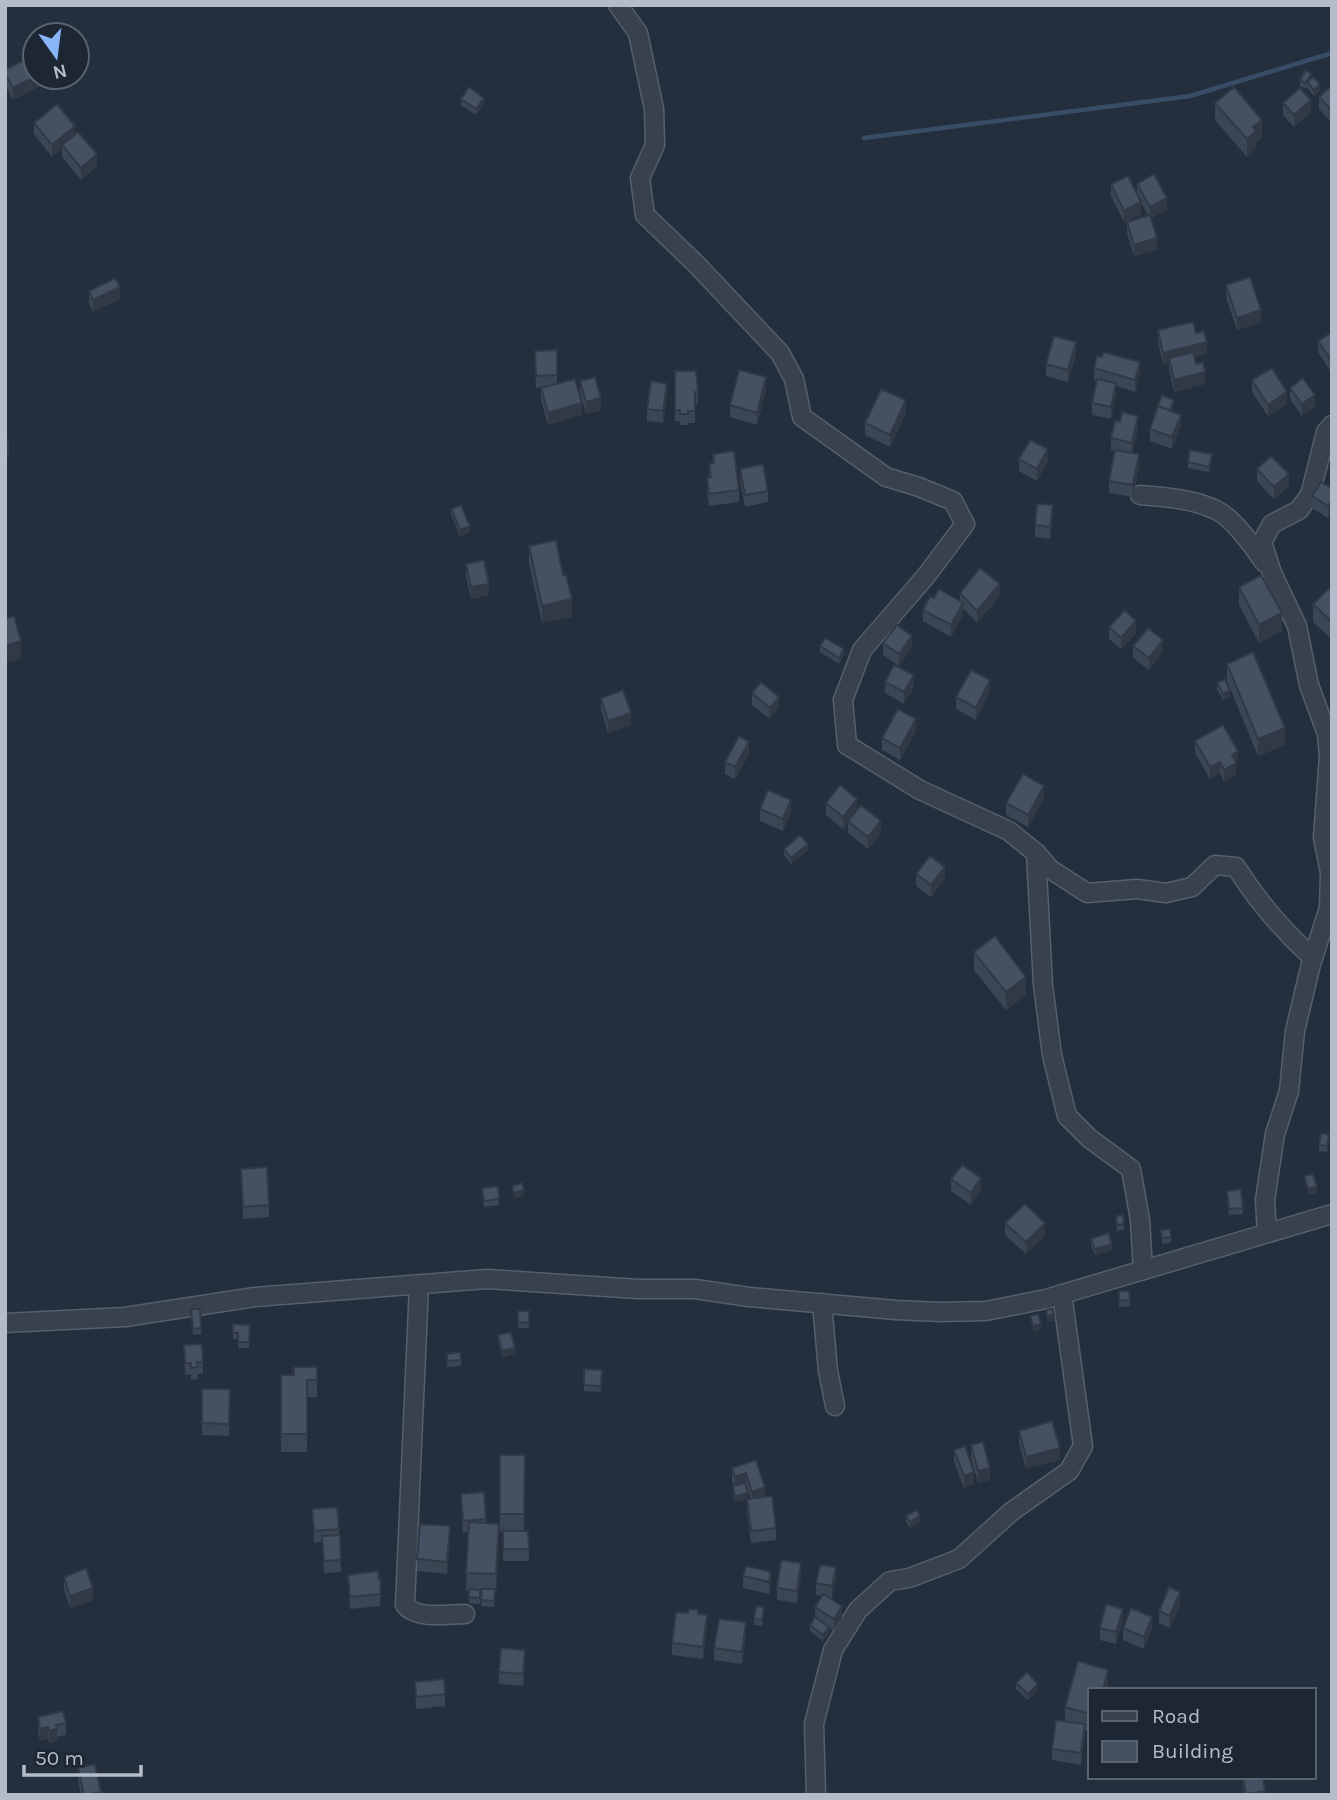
<svg xmlns="http://www.w3.org/2000/svg" width="1337" height="1800" viewBox="0 0 1337 1800" font-family="Karla,sans-serif">
  <style>
    .lines { fill: none; stroke-linecap: round; stroke-linejoin: round }
    .stream { stroke: #394c67; stroke-width: 4.5 }
    .minor-casing { stroke: #565f6c; stroke-width: 21 }
    .minor { stroke: #38414e; stroke-width: 18 }
    .wall { fill: #3b4654 }
    .shaded-wall { fill: #303945 }
    .building { fill: #455162; stroke: #303945; stroke-width: 2 }
  </style>
  <rect width="100%" height="100%" fill="#242f3e"/>
  <g class="lines">
    <polyline class="stream" points="864,138 1190,96 1332,53"/>
    <defs>
      <g id="minor">
        <polyline points="618,5 638,33 654,109 655,145 640,178 645,215 696,264 780,353 794,379 802,417 886,477 919,487 953,501 965,524 926,576 862,650 843,700 847,745 920,790 1009,831 1036,853 1043,985 1052,1055 1067,1116 1089,1138 1131,1169 1140,1220 1143,1270"/>
        <path d="M 1140,495 C 1165,497 1194,499 1216,510 C 1232,517 1254,547 1264,562"/>
        <path d="M 1036,853 L 1050,869 L 1087,893 L 1137,889 L 1166,893 L 1192,887 L 1215,865 L 1236,867 C 1258,902 1282,930 1313,958"/>
        <polyline points="1267,1233 1265,1200 1275,1134 1289,1091 1295,1031 1311,964 1329,908 1330,872 1323,838 1329,756 1327,734 1309,685 1297,626 1272,573 1262,542 1272,524 1299,510 1310,495 1326,432 1332,425"/>
        <path d="M 419,1285 L 405,1605 C 417,1620 447,1614 465,1614"/>
        <polyline points="822,1303 828,1371 835,1406"/>
        <polyline points="5,1323 125,1317 255,1297 487,1279 638,1289 695,1289 749,1297 896,1310 940,1312 986,1311 1046,1299 1332,1214"/>
        <polyline points="816,1795 814,1724 833,1650 858,1610 890,1581 909,1578 959,1559 1011,1512 1069,1471 1083,1446 1062,1294"/>
      </g>
    </defs>
    <use href="#minor" class="minor-casing"/>
    <use href="#minor" class="minor"/>
  </g>
  <g class="wall">
    <polygon points="5,70 42,77 42,85 13,100 5,85"/>
    <polygon points="1312,78 1320,90 1314,96 1307,88 1307,87 1305,89 1300,86 1300,80"/>
    <polygon points="1332,85 1332,123 1319,109 1319,97"/>
    <polygon points="461,99 484,104 476,115 461,105"/>
    <polygon points="1215,103 1262,137 1256,143 1256,149 1247,157 1215,120"/>
    <polygon points="1283,103 1311,112 1294,127 1283,115"/>
    <polygon points="34,123 75,134 97,166 81,180 62,157 62,148 52,157 34,134"/>
    <polygon points="1111,184 1137,193 1137,184 1167,210 1151,218 1157,250 1134,256 1127,233 1127,222 1148,215 1141,203 1141,214 1124,222 1111,196"/>
    <polygon points="1226,285 1261,322 1237,330 1226,297"/>
    <polygon points="89,291 120,299 93,312 89,303"/>
    <polygon points="1158,330 1196,333 1207,354 1194,357 1196,364 1205,384 1174,392 1169,370 1169,363 1163,364 1158,342"/>
    <polygon points="1332,332 1332,371 1331,372 1318,352 1318,341"/>
    <polygon points="535,351 557,375 557,384 582,415 548,425 541,400 541,388 544,387 536,388"/>
    <polygon points="1076,354 1068,382 1046,376 1046,364"/>
    <polygon points="1094,368 1140,374 1135,392 1116,386 1116,395 1111,419 1092,415 1092,403 1097,381 1094,380"/>
    <polygon points="675,371 698,392 698,404 695,404 695,423 688,423 688,425 680,425 680,421 675,421"/>
    <polygon points="1252,380 1287,404 1268,416 1252,392"/>
    <polygon points="580,381 601,410 586,414 580,393"/>
    <polygon points="1290,388 1315,407 1302,416 1290,399"/>
    <polygon points="766,389 757,425 730,417 730,405"/>
    <polygon points="667,396 663,423 647,421 647,409"/>
    <polygon points="1174,406 1172,412 1181,426 1172,449 1150,441 1150,429"/>
    <polygon points="906,412 890,447 865,435 865,423"/>
    <polygon points="1138,428 1132,453 1139,466 1133,497 1109,493 1109,481 1115,451 1111,450 1111,438"/>
    <polygon points="713,454 739,490 739,502 709,506 707,490 707,478 709,477 709,464 713,464"/>
    <polygon points="1019,459 1048,461 1037,481 1019,471"/>
    <polygon points="1212,460 1209,472 1188,468 1188,462"/>
    <polygon points="740,469 768,491 768,502 745,507 740,480"/>
    <polygon points="1257,469 1289,486 1274,499 1257,481"/>
    <polygon points="1332,488 1328,518 1312,508 1312,496"/>
    <polygon points="451,509 470,532 460,536 451,515"/>
    <polygon points="1053,517 1050,539 1035,537 1035,525"/>
    <polygon points="529,546 572,617 542,623 529,564"/>
    <polygon points="466,564 489,595 471,599 466,576"/>
    <polygon points="1239,587 1282,631 1259,643 1239,605"/>
    <polygon points="1332,591 1332,640 1313,622 1313,604"/>
    <polygon points="960,593 1000,596 977,623 963,608 963,615 951,637 923,621 923,610 960,601"/>
    <polygon points="1109,627 1136,633 1121,649 1109,639"/>
    <polygon points="883,643 912,647 899,666 883,655"/>
    <polygon points="820,646 844,655 839,664 820,652"/>
    <polygon points="1133,646 1163,652 1149,670 1133,658"/>
    <polygon points="1227,664 1285,745 1258,756 1227,681"/>
    <polygon points="885,682 914,687 904,704 885,693"/>
    <polygon points="1217,683 1230,697 1223,700 1217,689"/>
    <polygon points="990,692 976,720 956,709 956,697"/>
    <polygon points="752,693 779,708 770,719 752,705"/>
    <polygon points="601,698 631,725 608,733 601,710"/>
    <polygon points="916,731 900,760 882,750 882,738"/>
    <polygon points="1195,741 1238,763 1236,764 1236,775 1224,782 1220,773 1210,779 1195,753"/>
    <polygon points="749,754 735,779 725,774 725,762"/>
    <polygon points="1044,798 1028,827 1006,815 1006,803"/>
    <polygon points="826,803 857,809 881,833 868,849 848,833 848,823 843,829 826,815"/>
    <polygon points="760,809 791,812 783,831 760,821"/>
    <polygon points="784,849 808,850 791,864 784,855"/>
    <polygon points="916,874 945,878 931,897 916,886"/>
    <polygon points="974,952 1026,995 1006,1010 974,970"/>
    <polygon points="1329,1140 1327,1152 1319,1151 1319,1145"/>
    <polygon points="241,1169 269,1205 269,1217 243,1219"/>
    <polygon points="951,1179 981,1190 971,1205 951,1191"/>
    <polygon points="482,1188 499,1199 499,1205 484,1207"/>
    <polygon points="1227,1197 1243,1208 1243,1214 1229,1215"/>
    <polygon points="1116,1216 1124,1224 1124,1230 1117,1231"/>
    <polygon points="1005,1223 1045,1235 1026,1254 1005,1235"/>
    <polygon points="1161,1230 1171,1237 1171,1243 1162,1244"/>
    <polygon points="1091,1239 1112,1250 1095,1255 1091,1245"/>
    <polygon points="1119,1291 1129,1291 1130,1306 1119,1307"/>
    <rect x="518" y="1311" width="11" height="17"/>
    <polygon points="191,1315 201,1328 201,1334 193,1335"/>
    <polygon points="233,1324 250,1325 249,1348 238,1348 238,1339 233,1339"/>
    <polygon points="498,1335 515,1354 502,1357 498,1341"/>
    <polygon points="184,1345 203,1362 203,1374 198,1374 198,1379 191,1380 191,1374 185,1375"/>
    <polygon points="447,1354 461,1360 461,1366 447,1367"/>
    <polygon points="317,1367 317,1397 307,1397 307,1452 281,1452 281,1375 294,1375"/>
    <polygon points="584,1369 602,1370 601,1392 584,1391"/>
    <polygon points="202,1389 230,1389 229,1436 202,1435"/>
    <polygon points="1019,1431 1060,1460 1026,1469 1019,1443"/>
    <polygon points="971,1445 990,1480 978,1483 971,1457"/>
    <polygon points="954,1450 974,1484 964,1488 954,1462"/>
    <polygon points="500,1455 525,1455 524,1531 529,1549 529,1561 503,1561 503,1532 500,1532"/>
    <polygon points="756,1460 765,1497 776,1528 776,1540 751,1543 747,1511 747,1499 751,1499 746,1485 735,1502 733,1492 733,1486 734,1486 732,1480 732,1468"/>
    <polygon points="484,1492 486,1523 499,1542 496,1592 495,1592 494,1607 481,1606 482,1591 480,1591 480,1604 469,1603 469,1591 466,1590 468,1532 463,1533 461,1494"/>
    <polygon points="312,1509 339,1529 341,1572 324,1573 322,1542 314,1543"/>
    <polygon points="906,1516 920,1522 910,1528 906,1522"/>
    <polygon points="450,1538 447,1574 417,1571 417,1559"/>
    <polygon points="746,1566 771,1584 769,1594 743,1588 743,1576"/>
    <polygon points="348,1575 381,1579 380,1606 350,1609"/>
    <polygon points="801,1575 797,1603 777,1600 777,1588"/>
    <polygon points="64,1577 93,1600 70,1608 64,1589"/>
    <polygon points="836,1579 832,1598 828,1597 842,1618 834,1630 829,1628 829,1633 823,1641 810,1631 810,1625 815,1618 815,1607 822,1596 816,1595 816,1583"/>
    <polygon points="1180,1604 1170,1628 1159,1623 1159,1611"/>
    <polygon points="764,1613 762,1626 754,1625 754,1619"/>
    <polygon points="698,1614 707,1627 703,1659 672,1655 672,1643"/>
    <polygon points="1123,1621 1116,1644 1100,1640 1100,1628"/>
    <polygon points="1123,1628 1152,1629 1144,1649 1123,1640"/>
    <polygon points="746,1634 742,1664 714,1660 714,1648"/>
    <polygon points="1078,1661 1108,1670 1108,1690 1090,1690 1090,1731 1085,1730 1081,1765 1052,1760 1052,1749 1056,1720 1065,1722 1065,1707"/>
    <polygon points="525,1662 523,1686 499,1684 499,1672"/>
    <polygon points="415,1682 445,1694 445,1706 416,1709"/>
    <polygon points="1016,1683 1038,1690 1028,1700 1016,1689"/>
    <polygon points="38,1717 66,1723 66,1735 57,1737 57,1741 49,1743 48,1739 40,1741 38,1729"/>
    <polygon points="78,1768 101,1795 81,1795 78,1780"/>
    <polygon points="1242,1777 1265,1791 1265,1795 1244,1795"/>
  </g>
  <g class="shaded-wall">
    <polygon points="35,77 42,77 42,85 13,100 13,88"/>
    <polygon points="1320,84 1320,90 1314,96 1314,90"/>
    <polygon points="484,98 484,104 476,115 476,109"/>
    <polygon points="1311,100 1311,112 1294,127 1294,115"/>
    <polygon points="1262,120 1262,137 1256,143 1256,149 1247,157 1247,139 1253,127"/>
    <polygon points="75,126 75,138 62,145 62,148 52,157 52,145"/>
    <polygon points="97,154 97,166 81,180 81,168"/>
    <polygon points="1167,198 1167,210 1150,219 1150,207"/>
    <polygon points="1141,202 1141,214 1124,222 1124,211"/>
    <polygon points="1157,238 1157,250 1134,256 1134,245"/>
    <polygon points="120,287 120,299 93,312 93,300"/>
    <polygon points="1261,310 1261,322 1237,330 1237,318"/>
    <polygon points="1076,342 1076,354 1068,382 1068,370"/>
    <polygon points="1207,342 1207,354 1170,363 1169,358 1169,363 1163,364 1163,353"/>
    <polygon points="1140,362 1140,374 1135,392 1135,380"/>
    <polygon points="1205,372 1205,384 1174,392 1174,380"/>
    <polygon points="766,377 766,389 757,425 757,413"/>
    <polygon points="1116,383 1116,395 1111,419 1111,407"/>
    <polygon points="667,384 667,396 663,423 663,411"/>
    <polygon points="1287,392 1287,404 1268,416 1268,405"/>
    <polygon points="1315,395 1315,407 1302,416 1302,404"/>
    <polygon points="601,398 601,410 586,414 586,402"/>
    <polygon points="906,400 906,412 890,447 890,435"/>
    <polygon points="582,403 582,415 548,425 548,413"/>
    <polygon points="1181,415 1181,426 1172,449 1172,437"/>
    <polygon points="1138,416 1138,428 1132,455 1132,443"/>
    <polygon points="9,446 9,458 5,459 5,447"/>
    <polygon points="1048,449 1048,461 1037,481 1037,469"/>
    <polygon points="1139,454 1139,466 1133,497 1133,485"/>
    <polygon points="1289,474 1289,486 1274,499 1274,487"/>
    <polygon points="1332,500 1332,511 1328,518 1328,506"/>
    <polygon points="1053,505 1053,517 1050,539 1050,527"/>
    <polygon points="470,526 470,532 460,536 460,530"/>
    <polygon points="489,584 489,595 471,599 471,587"/>
    <polygon points="1000,584 1000,596 977,623 977,611"/>
    <polygon points="572,599 572,617 542,623 542,606"/>
    <polygon points="963,603 963,615 951,637 951,625"/>
    <polygon points="1282,613 1282,631 1259,643 1259,625"/>
    <polygon points="1136,621 1136,633 1121,649 1121,638"/>
    <polygon points="912,636 912,647 899,666 899,654"/>
    <polygon points="1163,640 1163,652 1149,670 1149,658"/>
    <polygon points="21,641 21,659 5,663 5,646"/>
    <polygon points="844,649 844,655 839,664 839,658"/>
    <polygon points="914,675 914,687 904,704 904,692"/>
    <polygon points="990,680 990,692 976,720 976,708"/>
    <polygon points="1230,691 1230,697 1223,700 1223,694"/>
    <polygon points="779,697 779,708 770,719 770,708"/>
    <polygon points="631,713 631,725 608,733 608,721"/>
    <polygon points="916,719 916,731 900,760 900,748"/>
    <polygon points="1285,728 1285,745 1258,756 1258,739"/>
    <polygon points="749,742 749,754 735,779 735,767"/>
    <polygon points="1238,751 1236,775 1224,782 1224,770 1232,755"/>
    <polygon points="1220,762 1220,773 1210,779 1210,767"/>
    <polygon points="1044,786 1044,798 1028,827 1028,815"/>
    <polygon points="857,799 857,811 843,829 843,817"/>
    <polygon points="791,800 791,812 783,831 783,819"/>
    <polygon points="881,821 881,833 868,849 868,837"/>
    <polygon points="808,844 808,850 791,864 791,858"/>
    <polygon points="945,867 945,878 931,897 931,885"/>
    <polygon points="1026,977 1026,995 1006,1010 1006,992"/>
    <polygon points="981,1178 981,1190 971,1205 971,1193"/>
    <polygon points="1317,1187 1317,1193 1308,1195 1308,1189"/>
    <polygon points="524,1190 524,1196 514,1199 514,1193"/>
    <polygon points="1045,1223 1045,1235 1026,1254 1026,1242"/>
    <polygon points="1112,1244 1112,1250 1095,1255 1095,1249"/>
    <polygon points="1054,1315 1054,1321 1047,1322 1047,1316"/>
    <polygon points="1041,1324 1041,1330 1033,1332 1033,1326"/>
    <polygon points="515,1348 515,1354 502,1357 502,1351"/>
    <polygon points="1060,1448 1060,1460 1026,1469 1026,1457"/>
    <polygon points="990,1468 990,1480 978,1483 978,1471"/>
    <polygon points="974,1472 974,1484 964,1488 964,1476"/>
    <polygon points="746,1473 746,1485 735,1489 735,1477"/>
    <polygon points="765,1487 765,1499 752,1504 752,1492"/>
    <polygon points="748,1493 748,1499 735,1502 735,1496"/>
    <polygon points="920,1516 920,1522 910,1528 910,1522"/>
    <polygon points="499,1524 499,1542 496,1592 496,1574"/>
    <polygon points="450,1526 450,1538 447,1574 447,1562"/>
    <polygon points="801,1563 801,1575 797,1603 797,1591"/>
    <polygon points="836,1567 836,1579 832,1598 832,1586"/>
    <polygon points="771,1572 771,1584 769,1594 769,1582"/>
    <polygon points="93,1588 93,1600 70,1608 70,1596"/>
    <polygon points="1180,1592 1180,1604 1170,1628 1170,1616"/>
    <polygon points="842,1606 842,1618 834,1630 834,1619"/>
    <polygon points="1123,1609 1123,1621 1116,1644 1116,1632"/>
    <polygon points="707,1615 707,1627 703,1659 703,1647"/>
    <polygon points="1152,1617 1152,1629 1144,1649 1144,1637"/>
    <polygon points="746,1622 746,1634 742,1664 742,1652"/>
    <polygon points="829,1627 829,1633 823,1641 823,1635"/>
    <polygon points="525,1650 525,1662 523,1686 523,1674"/>
    <polygon points="1108,1670 1108,1690 1103,1690"/>
    <polygon points="1038,1684 1038,1690 1028,1700 1028,1694"/>
    <polygon points="1085,1724 1085,1736 1081,1765 1081,1753"/>
    <polygon points="48,1727 48,1739 40,1741 40,1729"/>
    <polygon points="57,1729 57,1741 49,1743 49,1731"/>
  </g>
  <g class="building">
    <polygon points="33,55 35,59 35,77 13,88 5,73 5,70"/>
    <polygon points="1306,70 1312,74 1305,83 1300,80"/>
    <polygon points="1313,77 1320,84 1314,90 1307,82"/>
    <polygon points="1332,85 1332,111 1319,97"/>
    <polygon points="469,87 484,98 476,109 461,99"/>
    <polygon points="1234,87 1262,120 1253,127 1256,131 1247,139 1215,103"/>
    <polygon points="1300,88 1311,100 1294,115 1283,103"/>
    <polygon points="57,104 75,126 52,145 34,123"/>
    <polygon points="78,132 97,154 81,168 62,145"/>
    <polygon points="1154,174 1167,198 1150,207 1137,184"/>
    <polygon points="1128,176 1141,202 1124,211 1111,184"/>
    <polygon points="1150,215 1157,238 1134,245 1127,222"/>
    <polygon points="1250,277 1261,310 1237,318 1226,285"/>
    <polygon points="115,278 120,287 93,300 89,291"/>
    <polygon points="1193,322 1196,333 1204,331 1207,342 1163,353 1158,330"/>
    <polygon points="1332,332 1332,359 1331,360 1318,341"/>
    <polygon points="1054,336 1076,342 1068,370 1046,364"/>
    <polygon points="557,350 557,375 536,376 535,351"/>
    <polygon points="1103,352 1140,362 1135,380 1094,368 1097,356 1102,357"/>
    <polygon points="1193,352 1196,364 1203,362 1205,372 1174,380 1169,358"/>
    <polygon points="1272,368 1287,392 1268,405 1252,380"/>
    <polygon points="739,370 766,377 757,413 730,405"/>
    <polygon points="675,371 696,371 698,392 695,392 695,411 688,411 688,414 680,414 680,410 675,410"/>
    <polygon points="595,377 601,398 586,402 580,381"/>
    <polygon points="1303,378 1315,395 1302,404 1290,388"/>
    <polygon points="575,379 582,403 548,413 541,388"/>
    <polygon points="1097,379 1116,383 1111,407 1092,403"/>
    <polygon points="651,381 667,384 663,411 647,409"/>
    <polygon points="881,389 906,400 890,435 865,423"/>
    <polygon points="1162,395 1174,400 1170,411 1158,406 1156,409"/>
    <polygon points="1158,406 1181,415 1172,437 1150,429"/>
    <polygon points="1122,412 1138,416 1132,443 1111,438 1115,421 1120,422"/>
    <polygon points="5,433 9,446 5,447"/>
    <polygon points="1030,440 1048,449 1037,469 1019,459"/>
    <polygon points="1115,450 1139,454 1133,485 1109,481"/>
    <polygon points="1190,450 1212,454 1209,467 1188,462"/>
    <polygon points="734,451 739,490 709,494 707,478 711,477 709,464 714,463 713,454"/>
    <polygon points="1271,456 1289,474 1274,487 1257,469"/>
    <polygon points="763,464 768,491 745,495 740,469"/>
    <polygon points="1321,482 1332,488 1332,500 1328,506 1312,496"/>
    <polygon points="1037,504 1053,505 1050,527 1035,525"/>
    <polygon points="461,505 470,526 460,530 451,509"/>
    <polygon points="556,540 563,575 566,575 572,599 542,606 529,546"/>
    <polygon points="484,560 489,584 471,587 466,564"/>
    <polygon points="980,568 1000,584 977,611 960,593"/>
    <polygon points="1261,575 1282,613 1259,625 1239,587"/>
    <polygon points="1329,588 1332,591 1332,622 1313,604"/>
    <polygon points="939,589 963,603 951,625 923,610 930,596 934,598"/>
    <polygon points="1125,610 1136,621 1121,638 1109,627"/>
    <polygon points="14,616 21,641 5,646 5,619"/>
    <polygon points="897,625 912,636 899,654 883,643"/>
    <polygon points="1148,628 1163,640 1149,658 1133,646"/>
    <polygon points="825,638 844,649 839,658 820,646"/>
    <polygon points="1253,652 1285,728 1258,739 1227,664"/>
    <polygon points="894,665 914,675 904,692 885,682"/>
    <polygon points="971,670 990,680 976,708 956,697"/>
    <polygon points="1225,679 1230,691 1223,694 1217,683"/>
    <polygon points="761,682 779,697 770,708 752,693"/>
    <polygon points="623,690 631,713 608,721 601,698"/>
    <polygon points="898,709 916,719 900,748 882,738"/>
    <polygon points="1223,725 1238,751 1232,755 1236,763 1224,770 1220,762 1210,767 1195,741"/>
    <polygon points="739,736 749,742 735,767 725,762"/>
    <polygon points="1023,774 1044,786 1028,815 1006,803"/>
    <polygon points="840,785 857,799 843,817 826,803"/>
    <polygon points="768,790 791,800 783,819 760,809"/>
    <polygon points="861,805 881,821 868,837 848,821"/>
    <polygon points="800,835 808,844 791,858 784,849"/>
    <polygon points="930,856 945,867 931,885 916,874"/>
    <polygon points="995,936 1026,977 1006,992 974,952"/>
    <polygon points="1321,1133 1329,1135 1327,1146 1319,1145"/>
    <polygon points="962,1165 981,1178 971,1193 951,1179"/>
    <polygon points="267,1167 269,1205 243,1207 241,1169"/>
    <polygon points="1313,1174 1317,1187 1308,1189 1304,1176"/>
    <polygon points="522,1183 524,1190 514,1193 512,1186"/>
    <polygon points="498,1186 499,1199 484,1201 482,1188"/>
    <polygon points="1241,1189 1243,1208 1229,1209 1227,1191"/>
    <polygon points="1025,1204 1045,1223 1026,1242 1005,1223"/>
    <polygon points="1123,1215 1124,1224 1117,1225 1116,1216"/>
    <polygon points="1170,1229 1171,1237 1162,1238 1161,1230"/>
    <polygon points="1108,1233 1112,1244 1095,1249 1091,1239"/>
    <polygon points="1119,1291 1129,1291 1130,1300 1119,1301"/>
    <polygon points="191,1309 200,1309 201,1328 193,1329"/>
    <polygon points="1052,1309 1054,1315 1047,1316 1046,1310"/>
    <polygon points="518,1311 529,1311 529,1323 518,1322"/>
    <polygon points="1038,1314 1041,1324 1033,1326 1030,1316"/>
    <polygon points="233,1324 250,1325 249,1342 238,1342 238,1333 233,1333"/>
    <polygon points="511,1332 515,1348 502,1351 498,1335"/>
    <polygon points="202,1344 203,1362 197,1362 198,1367 191,1368 191,1363 185,1363 184,1345"/>
    <polygon points="460,1352 461,1360 447,1361 447,1354"/>
    <polygon points="294,1367 317,1367 317,1380 307,1380 307,1434 281,1434 281,1375 294,1375"/>
    <polygon points="584,1369 602,1370 601,1386 584,1385"/>
    <polygon points="202,1389 230,1389 229,1424 202,1423"/>
    <polygon points="1052,1421 1060,1448 1026,1457 1019,1431"/>
    <polygon points="983,1442 990,1468 978,1471 971,1445"/>
    <polygon points="965,1446 974,1472 964,1476 954,1450"/>
    <polygon points="500,1455 525,1455 524,1514 500,1514"/>
    <polygon points="756,1460 765,1487 752,1492 746,1473 735,1477 732,1468"/>
    <polygon points="745,1483 748,1493 735,1496 733,1486"/>
    <polygon points="484,1492 486,1519 463,1521 461,1494"/>
    <polygon points="772,1496 776,1528 751,1531 747,1499"/>
    <polygon points="337,1507 339,1529 314,1531 312,1509"/>
    <polygon points="916,1510 920,1516 910,1522 906,1516"/>
    <polygon points="469,1522 499,1524 496,1574 466,1573"/>
    <polygon points="420,1524 450,1526 447,1562 417,1559"/>
    <polygon points="503,1531 528,1531 529,1549 503,1549"/>
    <polygon points="340,1535 341,1560 324,1561 322,1536"/>
    <polygon points="781,1560 801,1563 797,1591 777,1588"/>
    <polygon points="820,1565 836,1567 832,1586 816,1583"/>
    <polygon points="746,1566 771,1572 769,1582 743,1576"/>
    <polygon points="86,1568 93,1588 70,1596 64,1577"/>
    <polygon points="378,1571 379,1580 381,1579 380,1594 350,1597 348,1575"/>
    <polygon points="1169,1587 1180,1592 1170,1616 1159,1611"/>
    <polygon points="469,1589 480,1590 480,1598 469,1597"/>
    <polygon points="482,1589 495,1589 494,1601 481,1600"/>
    <polygon points="823,1594 842,1606 834,1619 815,1607"/>
    <polygon points="1106,1604 1123,1609 1116,1632 1100,1628"/>
    <polygon points="756,1606 764,1607 762,1620 754,1619"/>
    <polygon points="1131,1608 1152,1617 1144,1637 1123,1628"/>
    <polygon points="689,1609 698,1610 698,1614 707,1615 703,1647 672,1643 676,1612 688,1613"/>
    <polygon points="815,1617 829,1627 823,1635 810,1625"/>
    <polygon points="719,1619 746,1622 742,1652 714,1648"/>
    <polygon points="501,1648 525,1650 523,1674 499,1672"/>
    <polygon points="1078,1661 1108,1670 1103,1690 1090,1690 1090,1714 1065,1707"/>
    <polygon points="1027,1672 1038,1684 1028,1694 1016,1683"/>
    <polygon points="444,1679 445,1694 416,1697 415,1682"/>
    <polygon points="63,1711 66,1723 56,1725 57,1729 49,1731 48,1727 40,1729 38,1717"/>
    <polygon points="1056,1720 1085,1724 1081,1753 1052,1749"/>
    <polygon points="95,1764 101,1792 84,1795 78,1768"/>
    <polygon points="1243,1777 1263,1777 1265,1791 1246,1794"/>
  </g>
  <rect width="1337" height="1800" fill="none" stroke="#b4bcc9" stroke-width="14"/>
  <rect x="1088" y="1688" width="228" height="91" fill="#1d2633" stroke="#59626f" stroke-width="2"/>
  <rect x="1102" y="1711" width="35" height="10" fill="#38414e" stroke="#59626f" stroke-width="2"/>
  <text x="1152" y="1723" font-size="21" fill="#b4bcc9">Road</text>
  <rect x="1102" y="1741" width="35" height="21" fill="#455162" stroke="#59626f" stroke-width="2"/>
  <text x="1152" y="1758" font-size="21" fill="#b4bcc9">Building</text>
  <g transform="translate(56 56) rotate(166)"><circle r="33" fill="#1d2633" stroke="#59626f" stroke-width="2"/>
  <path d="M0-5L12 26L0 18L-12 26Z" fill="#8ab4f8"/>
  <text y="-10" font-size="19" font-weight="bold" text-anchor="middle" fill="#b4bcc9">N</text>
  </g>
  <path d="M24 1765v10h117v-10" fill="none" stroke="#b4bcc9" stroke-width="3.5"/>
  <text x="35" y="1765" font-size="21" fill="#b4bcc9" stroke="#1d2633" stroke-width="5" paint-order="stroke">50 m</text>
</svg>
